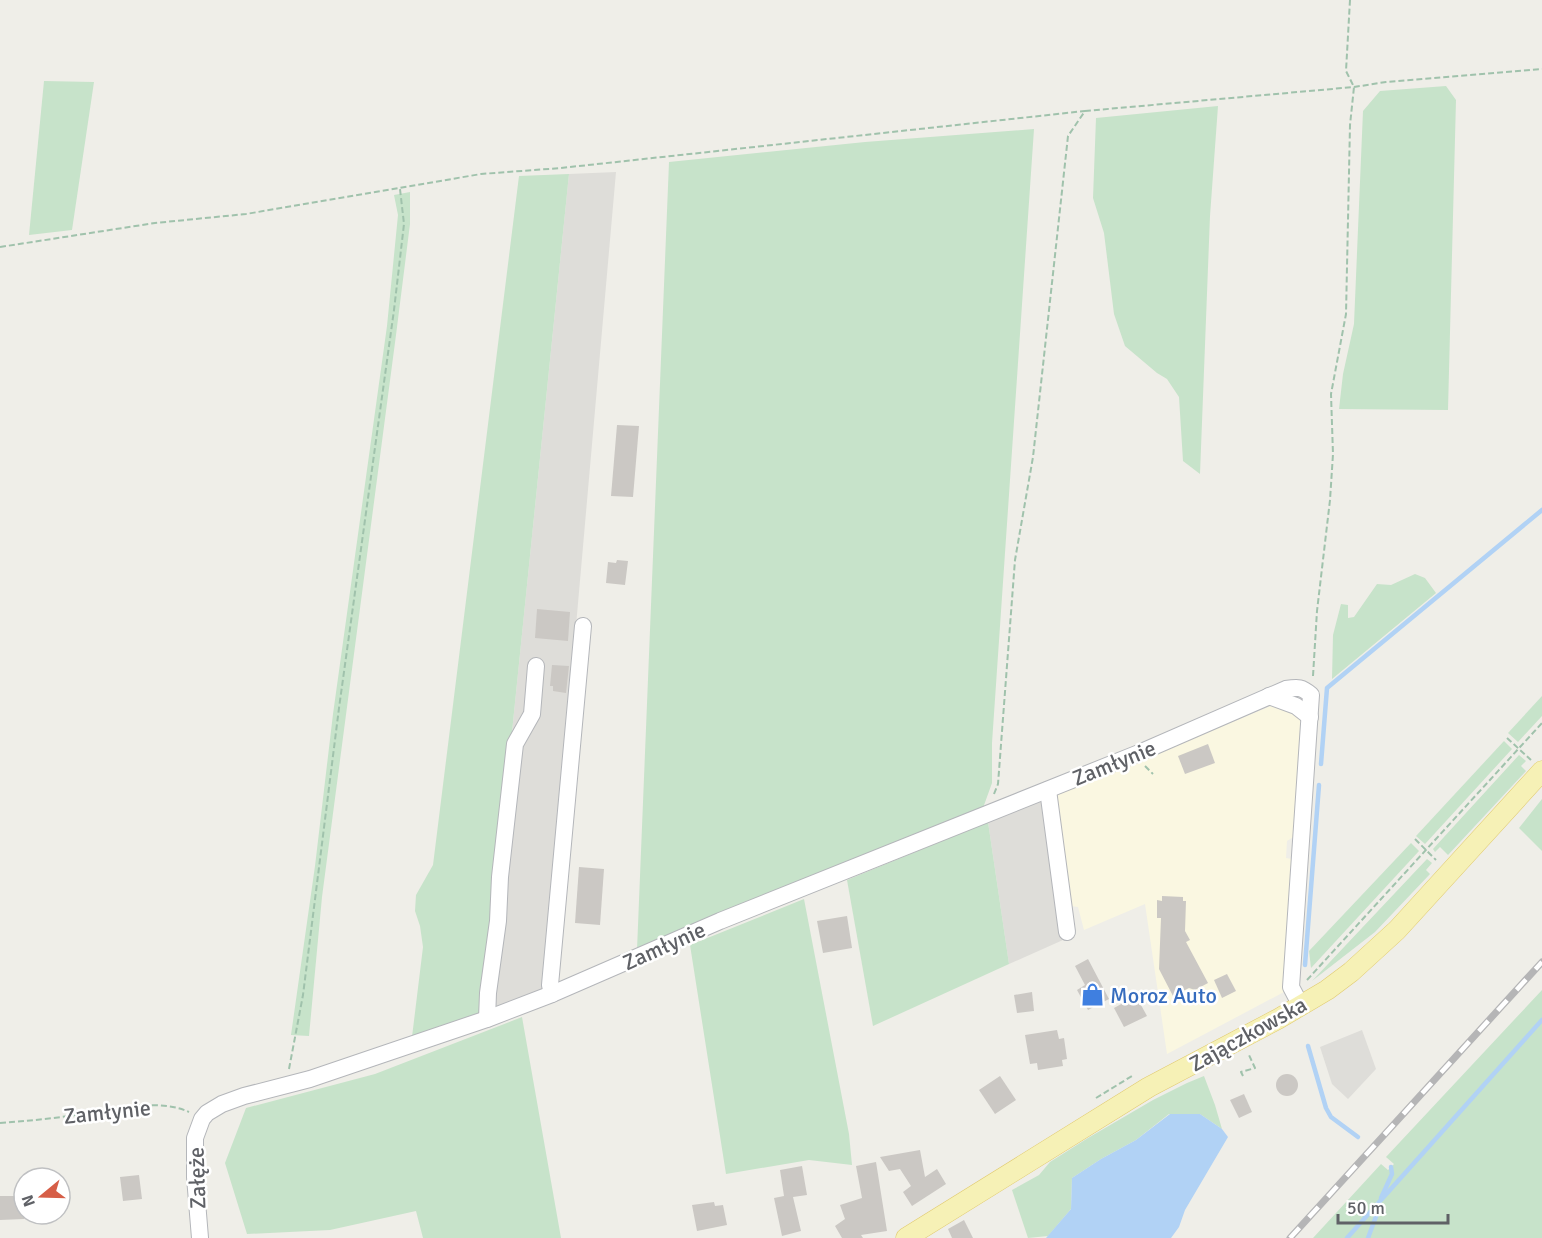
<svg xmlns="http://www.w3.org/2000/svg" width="1542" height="1238" viewBox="0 0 1542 1238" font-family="Signika,sans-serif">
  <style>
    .commercial { fill: #faf7e1 }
    .industrial { fill: #deddd9 }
    .green { fill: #c7e3ca }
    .water { fill: #b1d2f5 }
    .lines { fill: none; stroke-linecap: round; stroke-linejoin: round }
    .stream { stroke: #b1d2f5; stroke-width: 4.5 }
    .building { fill: #cbc8c4 }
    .minor-casing { stroke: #b4b6ba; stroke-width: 18 }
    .major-casing { stroke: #e1ca6e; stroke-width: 21 }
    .path { stroke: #a0c2ac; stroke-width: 2; stroke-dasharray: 6 3; stroke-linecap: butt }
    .minor { stroke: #fff; stroke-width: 16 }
    .major { stroke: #f6f1b6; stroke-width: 20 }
    .rail-casing { stroke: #b5b5b6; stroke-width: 7 }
    .rail { stroke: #fff; stroke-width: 4.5; stroke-dasharray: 14; stroke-linecap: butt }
    .labels { text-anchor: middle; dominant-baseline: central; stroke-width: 5; stroke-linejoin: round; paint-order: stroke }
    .street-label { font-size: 22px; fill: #5f6166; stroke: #fff }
    .shop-label { font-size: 22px; fill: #366cbe; stroke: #fff; text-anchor: start }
  </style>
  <rect width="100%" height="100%" fill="#efeee8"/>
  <polygon class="commercial" points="1278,703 1303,717 1295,836 1287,841 1286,858 1292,859 1284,992 1167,1054 1145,904 1084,930 1078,907 1070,906 1057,795"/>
  <g class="industrial">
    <polygon points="616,172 544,989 483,1016 569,174"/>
    <polygon points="1043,800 1063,940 1009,964 988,822"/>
    <polygon points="1362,1030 1376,1069 1348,1099 1332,1084 1320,1047"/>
  </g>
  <g class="green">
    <polygon points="44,81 94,82 72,230 29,235"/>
    <polygon points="1446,86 1456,100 1448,410 1339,409 1343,374 1354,324 1363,111 1380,91"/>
    <polygon points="1218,106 1210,216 1200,474 1183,461 1179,397 1167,379 1157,373 1125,346 1114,314 1104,233 1093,198 1096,118"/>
    <polygon points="1034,129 992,743 992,783 983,808 637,950 669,162 865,142"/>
    <polygon points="569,174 483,1016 412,1037 423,947 420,926 415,911 416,895 433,865 519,176"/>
    <polygon points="410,192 410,224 396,335 322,897 309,1036 291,1035 315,866 333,714 387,326 398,215 394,195"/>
    <polygon points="1415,574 1425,578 1436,593 1332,679 1333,635 1341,604 1348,605 1348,618 1354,617 1377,584 1391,585"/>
    <polygon points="1542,696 1542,716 1518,742 1508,733"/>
    <polygon points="1504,741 1512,749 1425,844 1416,836"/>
    <polygon points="1519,755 1526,761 1521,766 1526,771 1448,855 1440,847 1435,852 1433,849"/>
    <polygon points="1542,799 1542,851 1519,828"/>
    <polygon points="988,822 1009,964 873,1026 847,880"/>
    <polygon points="1411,843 1419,851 1311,968 1309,951"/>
    <polygon points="1427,859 1432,863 1426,870 1430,874 1375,932 1312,981"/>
    <polygon points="804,899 849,1134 852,1165 809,1160 726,1174 690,945"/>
    <polygon points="1542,990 1542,1238 1313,1238 1381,1164 1388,1170 1394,1164 1386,1157"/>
    <polygon points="522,1017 561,1238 423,1238 416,1211 330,1230 247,1234 225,1163 246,1108 375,1074"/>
    <polygon points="1204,1076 1215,1105 1222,1129 1200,1114 1169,1114 1136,1140 1101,1159 1072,1178 1071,1209 1048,1236 1028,1238 1012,1190 1039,1175 1050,1162 1088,1138 1153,1100 1187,1083"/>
  </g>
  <polygon class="water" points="1170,1114 1200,1114 1222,1129 1228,1137 1185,1210 1179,1227 1171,1238 1046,1238 1071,1209 1072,1178 1101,1159 1136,1140"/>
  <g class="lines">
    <g class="stream">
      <polyline points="1321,764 1327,688 1542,510"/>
      <polyline points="1305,965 1319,785"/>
      <polyline points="1308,1046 1326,1108 1331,1117 1358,1137"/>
      <polyline points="1381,1198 1392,1174 1391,1167"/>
      <polyline points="1347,1238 1542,1020"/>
      <polyline points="1368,1238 1378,1211"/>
    </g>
  </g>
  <g class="building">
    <polygon points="617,425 639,426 633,497 611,496"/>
    <polygon points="617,560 628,561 625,585 606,583 608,562 616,563"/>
    <polygon points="537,609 570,612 568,641 535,638"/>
    <polygon points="552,665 569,666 566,693 553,691 553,686 550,686"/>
    <polygon points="1208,744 1215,763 1185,774 1178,756"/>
    <polygon points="579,867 604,869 600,925 575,923"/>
    <polygon points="1162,896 1183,897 1183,901 1186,901 1185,931 1190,940 1186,942 1208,983 1195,990 1189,988 1173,996 1159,969 1161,918 1157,918 1157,900 1162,901"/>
    <polygon points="847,916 852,948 823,953 817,921"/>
    <polygon points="1088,959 1109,999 1088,1010 1077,990 1085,985 1075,966"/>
    <polygon points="1227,974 1236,991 1222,998 1214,980"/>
    <polygon points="1032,992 1034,1011 1017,1013 1014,995"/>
    <polygon points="1136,996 1147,1016 1124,1027 1114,1008"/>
    <polygon points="1057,1030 1059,1039 1064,1038 1067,1059 1062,1060 1063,1066 1038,1070 1037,1063 1030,1064 1025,1035"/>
    <circle cx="1287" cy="1085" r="11"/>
    <polygon points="1000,1076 1016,1100 995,1114 979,1090"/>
    <polygon points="1244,1094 1252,1112 1239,1118 1230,1100"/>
    <polygon points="920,1150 925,1177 937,1169 946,1184 912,1206 903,1192 911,1186 900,1169 889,1171 880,1157"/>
    <polygon points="876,1162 887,1231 861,1235 863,1238 842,1238 835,1226 845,1219 840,1205 862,1198 856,1166"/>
    <polygon points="802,1166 807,1195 793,1197 801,1231 782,1236 774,1198 784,1196 780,1170"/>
    <polygon points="139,1175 142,1199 123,1201 120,1177"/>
    <polygon points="0,1196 24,1196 24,1219 0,1220"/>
    <polygon points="714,1202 715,1206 723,1205 727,1225 697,1231 692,1205"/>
    <polygon points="964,1220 973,1238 952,1238 948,1229"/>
  </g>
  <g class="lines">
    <defs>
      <g id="minor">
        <polyline points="1269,696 1296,706 1310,717"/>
        <polyline points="1048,790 1067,932"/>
        <polyline points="552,994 550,985 583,626"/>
        <polyline points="487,1019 488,993 498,921 500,877 515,744 532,714 536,666"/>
        <path d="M 200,1238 L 195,1177 L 195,1138 L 202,1119 L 207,1113 L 222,1104 L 244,1096 L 310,1079 L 487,1019 L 552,994 L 720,921 L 1139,753 L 1286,689 C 1298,687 1302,687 1311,695 L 1291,987 L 1301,1006"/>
      </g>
      <polyline id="major" points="906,1238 1149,1087 1278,1019 1327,990 1351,972 1397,930 1542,771"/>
    </defs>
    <use href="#minor" class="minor-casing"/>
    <use href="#major" class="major-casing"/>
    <g class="path">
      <polyline points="0,247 155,223 246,214 481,174 561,168 1085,111"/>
      <polyline points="1313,676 1317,611 1330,500 1333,454 1331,394 1346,314 1350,125 1354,87 1346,71 1350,0"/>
      <polyline points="1507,738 1531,760"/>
      <polyline points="1145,766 1153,774"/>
      <polyline points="994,794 998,784 1015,560 1033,457 1068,136 1085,111 1354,87 1386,82 1542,69"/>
      <polyline points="1415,839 1436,860"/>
      <polyline points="1307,980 1542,723"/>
      <polyline points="289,1069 303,995 339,708 394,310 404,224 400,189"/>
      <polyline points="1243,1076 1241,1072 1255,1068 1249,1055"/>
      <polyline points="1096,1098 1132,1076"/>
      <path d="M 0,1123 C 28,1121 56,1118 83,1114 C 114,1109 159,1098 189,1112"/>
    </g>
    <use href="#minor" class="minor"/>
    <use href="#major" class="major"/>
    <defs>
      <polyline id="rail" points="1290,1238 1542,962"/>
    </defs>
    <use href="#rail" class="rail-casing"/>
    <use href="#rail" class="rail"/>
  </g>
  <defs>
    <symbol id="shop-bare" viewBox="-9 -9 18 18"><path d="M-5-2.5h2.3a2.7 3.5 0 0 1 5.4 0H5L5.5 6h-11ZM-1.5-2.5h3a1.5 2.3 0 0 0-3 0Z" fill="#3f7fe0" stroke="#fff" stroke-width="2.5" paint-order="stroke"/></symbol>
  </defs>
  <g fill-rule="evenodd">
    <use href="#shop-bare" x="1076" y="978" width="33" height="33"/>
  </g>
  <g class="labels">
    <g class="street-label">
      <text transform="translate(1114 763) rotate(-22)">Zamłynie</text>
      <text transform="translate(664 946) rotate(-24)">Zamłynie</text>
      <text transform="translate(1248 1034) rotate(-29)">Zajączkowska</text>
      <text transform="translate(107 1112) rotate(-6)">Zamłynie</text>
      <text transform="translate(197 1178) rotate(-92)">Załęże</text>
    </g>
    <g class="shop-label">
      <text x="1110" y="995">Moroz Auto</text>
    </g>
  </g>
  <g transform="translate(42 1196) rotate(251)"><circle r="28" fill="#ffffff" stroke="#bfc0c2" stroke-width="1.5"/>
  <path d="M0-4.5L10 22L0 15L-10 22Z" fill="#d65e47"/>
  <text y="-9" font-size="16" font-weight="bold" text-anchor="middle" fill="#5f6166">N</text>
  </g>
  <path d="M1338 1214v9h110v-9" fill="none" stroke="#5f6166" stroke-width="3"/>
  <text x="1347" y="1214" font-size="18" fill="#5f6166" stroke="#ffffff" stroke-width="4.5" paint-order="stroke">50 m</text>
</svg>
